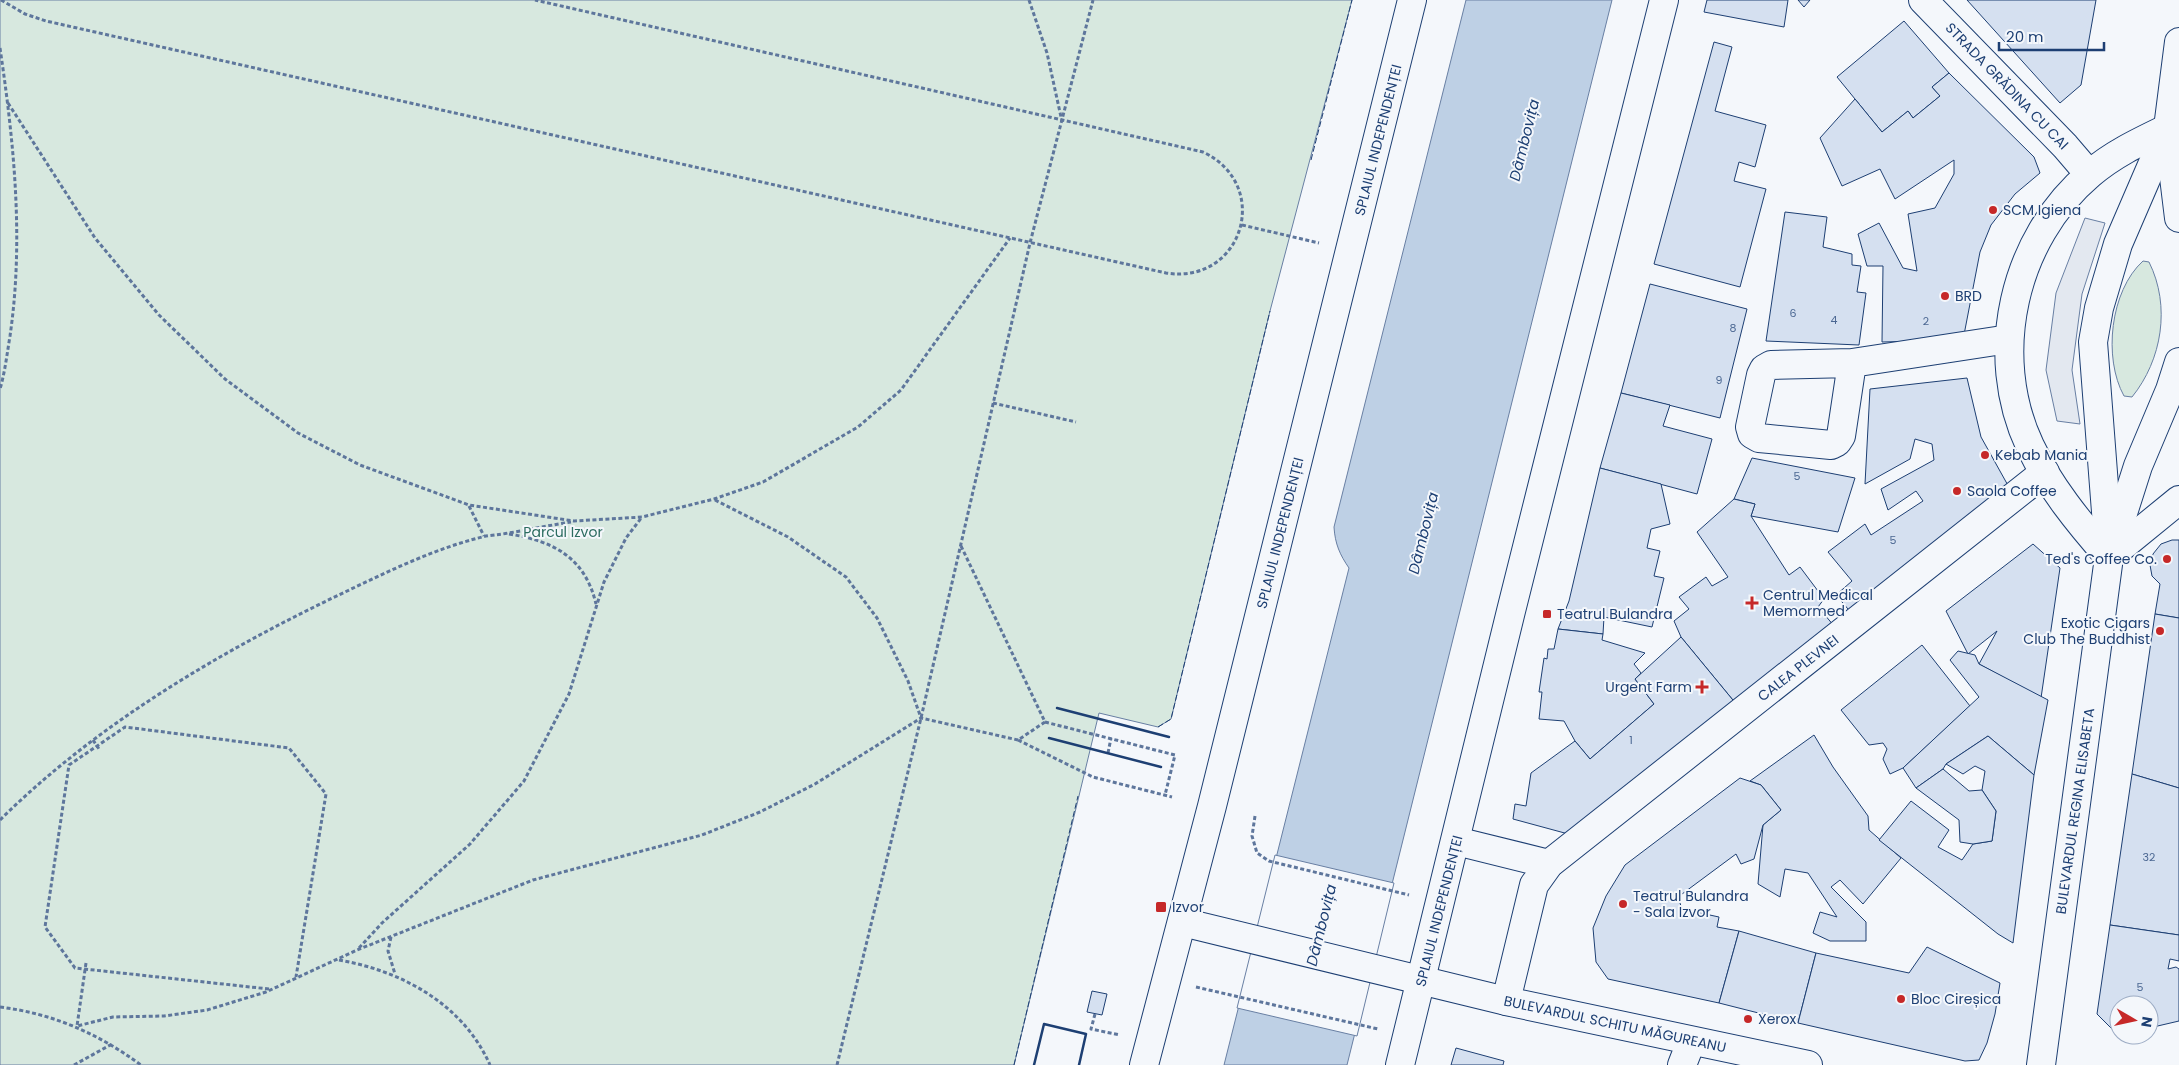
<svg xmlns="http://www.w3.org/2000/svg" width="2179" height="1065" viewBox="0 0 2179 1065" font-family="Poppins,sans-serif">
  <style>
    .green { fill: #d7e8df; stroke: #687fa3 }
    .parking { fill: #e3e8f0; stroke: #687fa3 }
    .water { fill: #bed0e5; stroke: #687fa3 }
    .pier { fill: #f4f7fb; stroke: #687fa3 }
    .building { fill: #d5e0f0; stroke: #1d3f73 }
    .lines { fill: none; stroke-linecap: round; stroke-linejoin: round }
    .minor-casing { stroke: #1d3f73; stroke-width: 30 }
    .major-casing { stroke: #1d3f73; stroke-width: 30 }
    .path { stroke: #5e769c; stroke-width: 3; stroke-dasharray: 4 2.5; stroke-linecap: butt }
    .minor { stroke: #f4f7fb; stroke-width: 28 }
    .major { stroke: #f4f7fb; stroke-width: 28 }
    .fence { stroke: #1d3f73; stroke-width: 1; stroke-dasharray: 6 2.5; stroke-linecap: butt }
    .wall { stroke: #1d3f73; stroke-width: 2.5 }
    .poi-dot { fill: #c62828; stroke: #f4f7fb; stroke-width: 2 }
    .labels { text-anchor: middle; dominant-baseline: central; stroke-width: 4; stroke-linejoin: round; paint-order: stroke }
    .number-label { font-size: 11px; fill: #4b6792 }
    .street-label { font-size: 14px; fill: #1d3f73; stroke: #f4f7fb }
    .poi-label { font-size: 14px; fill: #1d3f73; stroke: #f4f7fb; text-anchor: start }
    .park-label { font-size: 14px; fill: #2c6c60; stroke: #f4f7fb }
    .water-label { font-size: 15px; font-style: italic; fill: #1d3f73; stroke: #f4f7fb }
  </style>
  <rect width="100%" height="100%" fill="#f4f7fb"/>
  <g class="green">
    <polygon points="0,0 1352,0 1270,311 1171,719 1158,727 1099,713 1014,1065 0,1065"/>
    <path d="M 2143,261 L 2149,262 C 2171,306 2162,360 2132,397 L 2124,396 C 2103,358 2110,291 2143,261 Z"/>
  </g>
  <polygon class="parking" points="2085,218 2105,223 2082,294 2072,370 2080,424 2057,421 2046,370 2056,293"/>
  <path class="water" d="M 1466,0 L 1612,0 L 1347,1065 L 1224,1065 L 1349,568 C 1340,555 1335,544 1334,527 Z"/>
  <polygon class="pier" points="1275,855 1394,883 1357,1036 1237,1008"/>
  <g class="building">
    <polygon points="1707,0 1788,0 1784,27 1704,12"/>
    <polygon points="1798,0 1810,0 1804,7"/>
    <polygon points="1967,0 2096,0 2081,85 2060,103"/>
    <polygon points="1904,21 1949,73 1932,87 1940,96 1913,118 1908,111 1882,132 1837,77"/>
    <polygon points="1714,42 1732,47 1715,111 1766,125 1755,167 1739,162 1734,181 1766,189 1740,287 1654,264"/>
    <polygon points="1949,73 2034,157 2040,173 2015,194 1991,225 1980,252 1963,340 1882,342 1883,266 1867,266 1858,234 1879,223 1903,268 1917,271 1908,214 1935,208 1954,174 1954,160 1895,199 1880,169 1842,186 1820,138 1855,99 1882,132 1908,111 1913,118 1940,96 1932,87"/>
    <polygon points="1785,212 1827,217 1823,247 1852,254 1852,265 1861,266 1857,292 1866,293 1859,345 1766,341"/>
    <polygon points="1650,284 1747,309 1720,418 1621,393"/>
    <polygon points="1967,378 1981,437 2010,489 1854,616 1836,595 1852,581 1828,552 1865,524 1871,535 1923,501 1916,491 1888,510 1881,489 1934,460 1932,444 1915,439 1910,459 1865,484 1870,389"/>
    <polygon points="1621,393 1670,405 1663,426 1712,439 1697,494 1600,468"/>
    <polygon points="1752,458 1855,478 1838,532 1751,516 1755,504 1734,499"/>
    <polygon points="1600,468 1661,484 1670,524 1651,529 1647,548 1660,551 1654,576 1664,578 1652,627 1604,617 1603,634 1558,629 1569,601"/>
    <polygon points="1734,499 1755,504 1751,516 1789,575 1800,567 1824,599 1818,607 1835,627 1737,705 1681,637 1674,621 1689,609 1679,597 1706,577 1712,586 1728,577 1697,532"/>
    <polygon points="2172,540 2179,540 2179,618 2155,614 2160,584 2152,576 2150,565 2153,554 2161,544"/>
    <polygon points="2033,544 2060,568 2041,698 1979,664 1997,631 1968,654 1946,611"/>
    <polygon points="2155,614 2179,618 2179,788 2132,774"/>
    <polygon points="1558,629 1603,634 1602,640 1645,653 1634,664 1641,673 1635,679 1654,704 1590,759 1575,741 1564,721 1539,719 1542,692 1539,692 1544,658 1547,659 1548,649 1554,649"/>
    <polygon points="1681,637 1737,705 1572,835 1513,819 1515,804 1526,806 1531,773 1575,741 1590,759 1654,704 1635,679"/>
    <polygon points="1922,645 1970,706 1903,768 1890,774 1883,759 1887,749 1883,743 1869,745 1841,710"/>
    <polygon points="1958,651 1975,655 1979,664 2048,700 2034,775 1988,736 1946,764 1943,769 1916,788 1903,768 1979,697 1950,660"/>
    <polygon points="1814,735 1833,767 1868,816 1869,830 1901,858 1863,904 1840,880 1831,887 1866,922 1866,941 1830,941 1813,933 1820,912 1837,917 1808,873 1785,869 1780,897 1758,884 1763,825 1781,810 1761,785 1750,781"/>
    <polygon points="1988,736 2034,775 2013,943 1998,934 1879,840 1911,801 1949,830 1938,847 1962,860 1973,844 1992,841 1996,811 1982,790 1985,771 1975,766 1963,774 1946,764"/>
    <polygon points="1943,769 1969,791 1982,790 1996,811 1992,841 1973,844 1960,842 1959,820 1916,788"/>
    <polygon points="2132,774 2179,788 2179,935 2110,925"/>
    <polygon points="1740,778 1761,785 1781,810 1763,825 1754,859 1741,864 1736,854 1678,897 1682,909 1719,917 1717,927 1739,931 1719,1003 1608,979 1596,962 1593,928 1606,896 1625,865"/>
    <polygon points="2110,925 2179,935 2179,961 2170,959 2168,969 2176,967 2179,969 2179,1021 2149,1028 2149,1005 2119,1005 2119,1035 2124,1035 2119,1036 2097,1014"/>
    <polygon points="1739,931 1816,953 1798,1023 1719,1003"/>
    <polygon points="1927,947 2000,983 1995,1014 1987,1043 1979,1060 1965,1061 1798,1023 1816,953 1909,973"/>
    <polygon points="1092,991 1107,994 1102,1015 1087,1012"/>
    <polygon points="1456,1048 1504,1061 1503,1065 1451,1065"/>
  </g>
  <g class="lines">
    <defs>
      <g id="minor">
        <polyline points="1923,0 2065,146 2089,174"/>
        <path d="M 2179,141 L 2168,128 C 2141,141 2113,154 2090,174 C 2013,239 1987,355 2030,446 C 2049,486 2079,523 2109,557 L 2179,500"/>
        <polyline points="1852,363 1841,436 1837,442 1831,445 1759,438 1752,434 1750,427 1761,375 1764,369 1771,365 1852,363 2009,339"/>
        <polyline points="1456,841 1549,864"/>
        <polyline points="1506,1001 1534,885 1549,864 2045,472"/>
        <polyline points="1682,1065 1691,1042"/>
      </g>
      <g id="major">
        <polyline points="2179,42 2168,128 2179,218"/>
        <polyline points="2108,538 2093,342 2099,308 2118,244 2168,128"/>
        <polyline points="1182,922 1506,1001 1808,1065"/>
        <polyline points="1144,1065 1212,806 1412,0"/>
        <polyline points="1400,1065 1511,611 1664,0"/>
        <polyline points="2041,1065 2109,557 2138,466 2170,390 2179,362"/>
      </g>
    </defs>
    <use href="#minor" class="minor-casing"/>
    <use href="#major" class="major-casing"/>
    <g class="path">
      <path d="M 1,0 L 25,14 L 46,21 L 1166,273 C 1243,285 1273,185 1203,152 L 535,0"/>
      <polyline points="1029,0 1047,53 1061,117"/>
      <path d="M 0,48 C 14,143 24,240 10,336 C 7,354 5,372 0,389"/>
      <polyline points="8,103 95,238 159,315 225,379 298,433 360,465 469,505 574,521 642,517 714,499 763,482 858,427 901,390 1010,238"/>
      <polyline points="1242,225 1319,243"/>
      <polyline points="993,403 1076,422"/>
      <polyline points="715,500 788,537 846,577 877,618 908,681 921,718"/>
      <polyline points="469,506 484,536"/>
      <path d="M 509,534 C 553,541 585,557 596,604"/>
      <polyline points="961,546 1045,722 1018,740 1093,777 1172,797"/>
      <polyline points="1045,722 1175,755 1165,795"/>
      <polyline points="93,740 99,749"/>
      <polyline points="1108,753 1111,738"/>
      <polyline points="1255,816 1252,836 1257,853 1269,861 1409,895"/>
      <path d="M 0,820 C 98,723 221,651 345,592 C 389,571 434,549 482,537 C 490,535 499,535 508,533 C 529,530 550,525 571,522"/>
      <polyline points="391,937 388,951 395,974"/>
      <polyline points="359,948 382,923 470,844 524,781 569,694 604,582 626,538 642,517"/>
      <path d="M 339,960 C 402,971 463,1004 490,1065"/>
      <polyline points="86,963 77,1026 113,1017 164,1016 207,1010 266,992 357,950 533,880 702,835 760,812 815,784 921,718 1018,740"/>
      <polyline points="1196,987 1378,1029"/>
      <polyline points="269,989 75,968 45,927 69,765 125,727 289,748 326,794 296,977"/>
      <path d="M 0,1007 C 54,1014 97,1033 141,1065"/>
      <polyline points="1095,1014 1091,1029 1120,1035"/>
      <polyline points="74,1065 112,1044"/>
      <polyline points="837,1065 921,718 1030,243 1093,0"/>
    </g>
    <use href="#minor" class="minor"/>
    <use href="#major" class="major"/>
    <g class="fence">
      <polyline points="1311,160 1352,0"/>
      <polyline points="1158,727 1171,719 1270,311"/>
      <polyline points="1014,1065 1078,796"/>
    </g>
    <g class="wall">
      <polyline points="1057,708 1169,737"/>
      <polyline points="1049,738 1161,767"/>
      <polyline points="1034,1065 1044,1024 1086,1034 1079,1065"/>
    </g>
  </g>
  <g class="poi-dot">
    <circle cx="1993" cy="210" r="5"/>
    <circle cx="1945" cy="296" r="5"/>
    <circle cx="1985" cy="455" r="5"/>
    <circle cx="1957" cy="491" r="5"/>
    <circle cx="2167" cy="559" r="5"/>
    <path d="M1749.5 595.5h5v5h5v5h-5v5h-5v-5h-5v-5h5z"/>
    <rect x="1542" y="609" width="10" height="10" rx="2.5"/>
    <circle cx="2160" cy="631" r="5"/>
    <path d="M1699.5 679.5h5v5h5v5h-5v5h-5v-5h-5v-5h5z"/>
    <circle cx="1623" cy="904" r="5"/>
    <rect x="1155" y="901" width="12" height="12" rx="2.5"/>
    <circle cx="1901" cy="999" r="5"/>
    <circle cx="1748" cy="1019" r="5"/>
  </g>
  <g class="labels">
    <g class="number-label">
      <text x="1793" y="313">6</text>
      <text x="1834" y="320">4</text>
      <text x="1926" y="321">2</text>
      <text x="1733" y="328">8</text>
      <text x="1719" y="380">9</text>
      <text x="1797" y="476">5</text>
      <text x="1893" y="540">5</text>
      <text x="1631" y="740">1</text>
      <text x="2149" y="857">32</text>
      <text x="2140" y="987">5</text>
    </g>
    <g class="street-label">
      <text transform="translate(2007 86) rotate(46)">STRADA GRĂDINA CU CAI</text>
      <text transform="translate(1378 140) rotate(-76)">SPLAIUL INDEPENDENȚEI</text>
      <text transform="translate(1280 533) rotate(-76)">SPLAIUL INDEPENDENȚEI</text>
      <text transform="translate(1798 668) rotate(-38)">CALEA PLEVNEI</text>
      <text transform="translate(2075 811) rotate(-82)">BULEVARDUL REGINA ELISABETA</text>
      <text transform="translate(1439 911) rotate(-76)">SPLAIUL INDEPENDENȚEI</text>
      <text transform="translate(1615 1024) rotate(12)">BULEVARDUL SCHITU MĂGUREANU</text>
    </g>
    <g class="poi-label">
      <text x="2003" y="210">SCM Igiena</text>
      <text x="1955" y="296">BRD</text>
      <text x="1995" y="455">Kebab Mania</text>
      <text x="1967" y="491">Saola Coffee</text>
      <text x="2157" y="559" text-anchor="end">Ted's Coffee Co.</text>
      <text x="1763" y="595">Centrul Medical<tspan x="1763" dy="16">Memormed</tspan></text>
      <text x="1557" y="614">Teatrul Bulandra</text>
      <text x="2150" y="623" text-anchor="end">Exotic Cigars<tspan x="2150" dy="16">Club The Buddhist</tspan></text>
      <text x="1692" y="687" text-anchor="end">Urgent Farm</text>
      <text x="1633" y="896">Teatrul Bulandra<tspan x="1633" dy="16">- Sala Izvor</tspan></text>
      <text x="1172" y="907">Izvor</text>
      <text x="1911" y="999">Bloc Cireșica</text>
      <text x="1758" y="1019">Xerox</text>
    </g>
    <g class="park-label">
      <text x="563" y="532">Parcul Izvor</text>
    </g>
    <g class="water-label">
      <text transform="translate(1524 140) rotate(-76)">Dâmbovița</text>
      <text transform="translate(1423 533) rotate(-76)">Dâmbovița</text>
      <text transform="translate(1321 925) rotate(-76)">Dâmbovița</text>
    </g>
  </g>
  <g transform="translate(2134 1020) rotate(99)"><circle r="24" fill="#f4f7fb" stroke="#9eadc5"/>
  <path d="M0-4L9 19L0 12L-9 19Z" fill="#c62828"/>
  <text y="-8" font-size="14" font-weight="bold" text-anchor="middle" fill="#1d3f73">N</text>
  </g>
  <path d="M1999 42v8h105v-8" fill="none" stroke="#1d3f73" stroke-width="2.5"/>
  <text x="2006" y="42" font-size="15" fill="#1d3f73" stroke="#f4f7fb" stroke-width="4" paint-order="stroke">20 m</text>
</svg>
